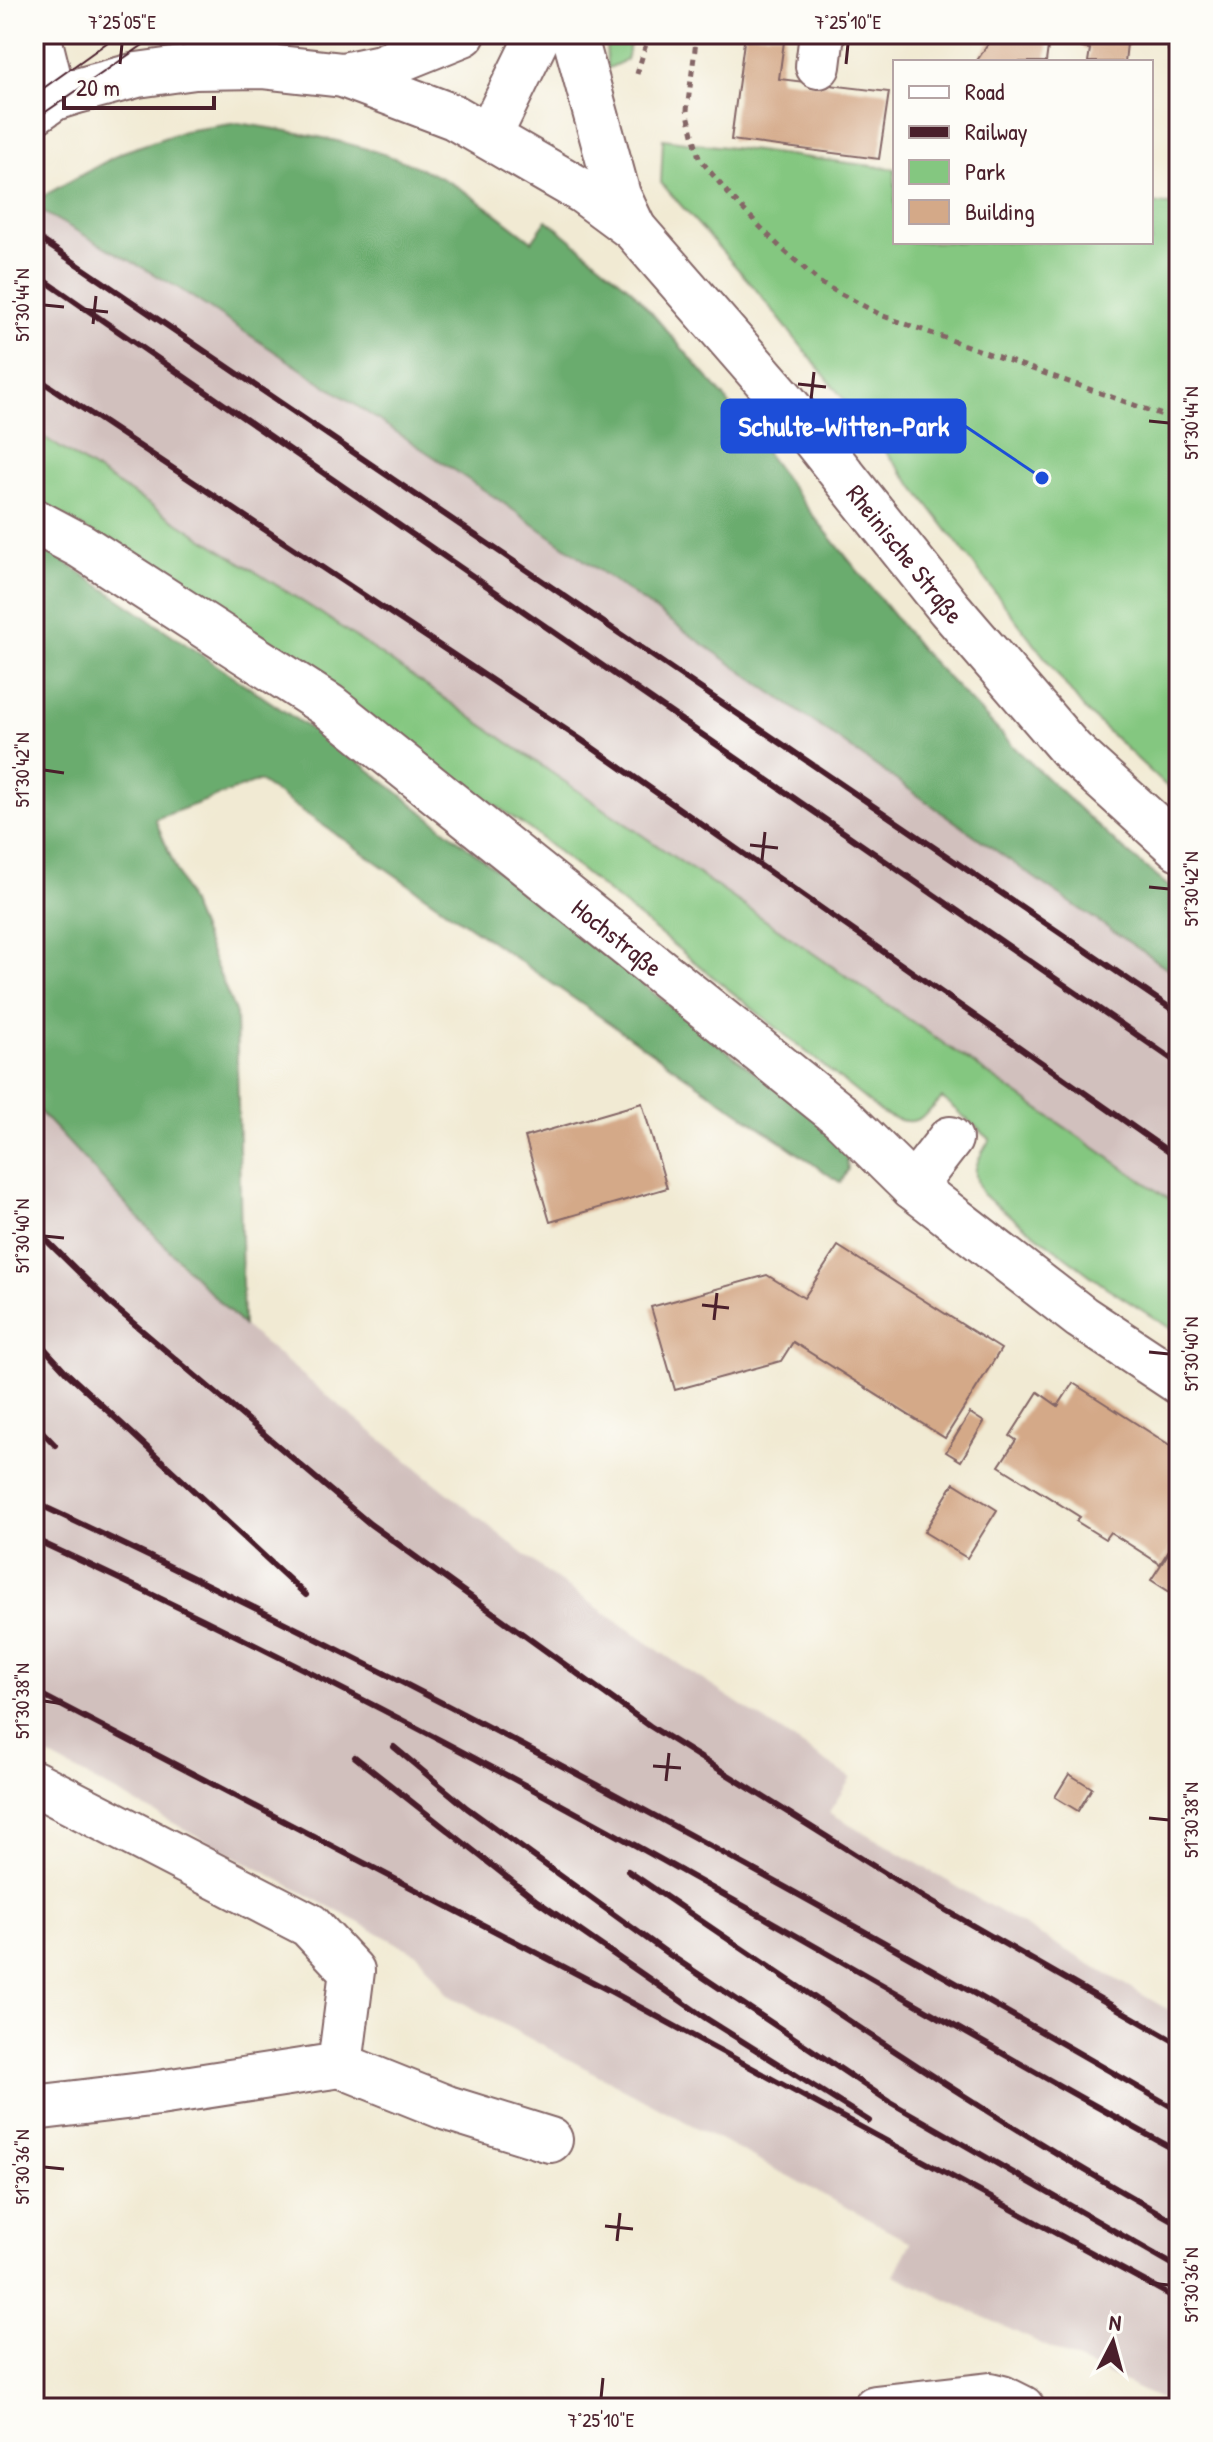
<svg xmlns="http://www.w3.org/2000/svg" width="1213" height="2442" viewBox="0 0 1213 2442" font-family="'Patrick Hand',sans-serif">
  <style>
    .industrial { fill: #d1c0bd }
    .green { fill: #84c780; stroke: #677356; stroke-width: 2 }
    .forest { fill: #6bac6e; stroke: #5a664c; stroke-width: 2 }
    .building { fill: #d4a988 }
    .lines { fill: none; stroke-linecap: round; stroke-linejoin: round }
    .minor-casing { stroke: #846666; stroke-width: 48 }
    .major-casing { stroke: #846666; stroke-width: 48 }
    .path { stroke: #846666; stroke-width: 5; stroke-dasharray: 6 6; stroke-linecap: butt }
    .minor { stroke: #fff; stroke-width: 44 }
    .major { stroke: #fff; stroke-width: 44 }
    .tram { stroke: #4a1f2b; stroke-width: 2 }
    .rail { stroke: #4a1f2b; stroke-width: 6 }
    .ticks { fill: none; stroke: #4a1f2b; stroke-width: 3 }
    .labels { text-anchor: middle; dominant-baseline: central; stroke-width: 6; stroke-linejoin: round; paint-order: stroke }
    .street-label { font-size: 26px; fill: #4a1f2b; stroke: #fdfcf7 }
    .leader { fill: none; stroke: #1d4ed8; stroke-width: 3 }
    .callout-dot { fill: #1d4ed8; stroke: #fdfcf7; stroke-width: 3 }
    .callout { fill: #1d4ed8; stroke: #1d4ed8; stroke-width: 3 }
    .callout-label { font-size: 28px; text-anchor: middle; font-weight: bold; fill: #fff }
    .neatline { fill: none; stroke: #4a1f2b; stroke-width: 3 }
    .ticks-label { font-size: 20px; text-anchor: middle; fill: #4a1f2b }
  </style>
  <rect width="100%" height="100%" fill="#fdfcf7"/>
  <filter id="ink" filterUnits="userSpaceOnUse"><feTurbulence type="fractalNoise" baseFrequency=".0125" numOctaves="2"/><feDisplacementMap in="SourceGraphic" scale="16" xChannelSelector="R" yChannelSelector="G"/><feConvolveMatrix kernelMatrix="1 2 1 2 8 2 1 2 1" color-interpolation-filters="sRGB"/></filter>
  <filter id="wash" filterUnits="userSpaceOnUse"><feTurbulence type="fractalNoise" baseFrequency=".006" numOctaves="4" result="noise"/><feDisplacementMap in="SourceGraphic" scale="32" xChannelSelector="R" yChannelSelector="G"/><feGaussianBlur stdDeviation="1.8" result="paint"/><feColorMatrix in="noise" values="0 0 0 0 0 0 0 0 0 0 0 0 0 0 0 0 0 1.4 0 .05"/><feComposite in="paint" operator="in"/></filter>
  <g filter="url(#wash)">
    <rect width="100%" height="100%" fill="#f1ead3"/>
    <g class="industrial">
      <polygon points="34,207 177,287 499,500 1049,888 1179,976 1179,1206 322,614 34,431"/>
      <polygon points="34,1106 129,1205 178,1262 243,1325 342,1408 545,1571 668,1657 851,1778 829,1812 1179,2016 1179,2408 894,2275 911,2242 448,1995 419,1955 34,1748"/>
    </g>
    <g class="green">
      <path d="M 293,34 L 424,34 C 383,50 335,39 293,34 Z"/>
      <polygon points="606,34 633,34 626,60 607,69"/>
      <polygon points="663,139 895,169 895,242 1151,242 1151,203 1179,206 1179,798 1084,709 929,506 753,286 661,183"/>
      <path d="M 34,431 L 322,614 L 1179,1206 L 1179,1334 L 1103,1285 L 983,1195 C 969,1170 977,1161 990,1139 L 942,1098 C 920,1121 913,1129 882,1113 L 532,831 L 239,626 L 34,497 Z"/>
    </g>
    <g class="forest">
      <path d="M 238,123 C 312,134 385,147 451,183 C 480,199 506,222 532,241 L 547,220 L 631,289 L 724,397 L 811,513 L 922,651 L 1017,750 L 1117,844 L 1179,895 L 1179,976 L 1049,888 L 499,500 L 177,287 L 34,207 L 34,201 L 123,152 L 184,131 Z"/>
      <path d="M 34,541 L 363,765 L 845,1143 L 848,1169 L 841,1183 L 259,781 L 155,819 L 236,1014 L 243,1325 C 170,1255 104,1179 34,1106 Z"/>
    </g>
    <g id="blocks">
      <g class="building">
        <polygon points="745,34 785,34 779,79 889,92 879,159 731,140"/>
        <polygon points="995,34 1041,34 1048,47 1046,62 976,62"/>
        <polygon points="1083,34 1128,34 1125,62 1088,62 1090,49 1082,48"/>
        <polygon points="1170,34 1179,34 1179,51 1168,50"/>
        <polygon points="642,1103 667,1188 550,1222 525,1137"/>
        <polygon points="838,1246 1001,1349 945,1438 793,1342 781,1361 675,1390 651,1307 767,1275 804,1298"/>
        <polygon points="1073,1383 1179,1451 1179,1534 1160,1564 1110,1532 1105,1539 1076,1521 1080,1517 999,1466 1016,1440 1010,1436 1038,1392 1058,1406"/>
        <polygon points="970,1413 984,1422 961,1461 946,1452"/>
        <polygon points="954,1483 997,1510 967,1558 924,1532"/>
        <polygon points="1179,1537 1179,1578 1170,1592 1151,1580"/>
        <polygon points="1069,1774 1092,1788 1078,1811 1055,1797"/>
      </g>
    </g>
  </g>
  <g filter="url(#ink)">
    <use href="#blocks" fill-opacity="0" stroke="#846666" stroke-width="2"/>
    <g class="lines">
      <defs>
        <g id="minor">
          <polyline points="38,34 54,98"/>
          <polyline points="574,34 618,195 634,229"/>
          <polyline points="818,66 822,34"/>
          <polyline points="343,75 381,67 463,34"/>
          <polyline points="489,136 539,34"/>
          <path id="s1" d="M 34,521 L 81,546 L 329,706 L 841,1116 L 913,1187 L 1081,1317 L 1179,1382"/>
          <polyline points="913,1187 950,1139"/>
          <polyline points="34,1783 309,1925 352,1971 340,2065 159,2093 34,2108"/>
          <polyline points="340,2065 447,2108 550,2140"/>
          <polyline points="875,2408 990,2395 1002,2398 1022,2408"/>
        </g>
        <g id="major">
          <path id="s2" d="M 34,112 L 54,98 L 77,91 L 137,75 L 195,67 L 261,66 L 343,75 L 454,117 L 584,192 L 634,229 L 783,400 L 949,608 L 1072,751 L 1179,848"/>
        </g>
      </defs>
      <use href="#minor" class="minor-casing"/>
      <use href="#major" class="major-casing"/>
      <g class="path">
        <polyline points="697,34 687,110 699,158 731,197 780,247 822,284 883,316 1179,421"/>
        <polyline points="637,74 649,34"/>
      </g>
      <use href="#minor" class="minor"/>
      <use href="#major" class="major"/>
      <g class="tram">
        <polyline points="34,95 119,34"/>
        <polyline points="34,120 159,34"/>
      </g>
      <g class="rail">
        <polyline points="34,235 1179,1014"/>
        <polyline points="34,273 1179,1064"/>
        <polyline points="34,376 580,739 1179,1159"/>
        <polyline points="34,1228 112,1305 370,1524 650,1726 923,1897 1179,2044"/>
        <polyline points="34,1337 67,1373 306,1595"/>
        <polyline points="34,1423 55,1445"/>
        <polyline points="34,1469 36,1471"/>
        <path d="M 34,1502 C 426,1684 805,1894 1179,2111"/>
        <path d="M 34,1539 C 267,1646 495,1766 719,1892 C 873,1978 1024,2068 1179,2152"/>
        <polyline points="34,1691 612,1992 1179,2300"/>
        <polyline points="394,1747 467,1808 667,1953 890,2102 1179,2268"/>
        <polyline points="355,1757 537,1901 707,2019 869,2121"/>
        <path d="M 628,1871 C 809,1994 988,2119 1179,2224"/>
      </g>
    </g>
  </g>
  <path class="ticks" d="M 120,64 L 122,44M 846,64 L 848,44M 44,305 L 64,307M 80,309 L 108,312M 93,324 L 96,296M 798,384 L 826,387M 811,400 L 814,372M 1149,421 L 1169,423M 44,770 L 64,773M 750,845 L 778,848M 762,860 L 765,832M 1149,887 L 1169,889M 44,1236 L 64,1238M 702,1305 L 729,1308M 714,1320 L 717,1293M 1149,1352 L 1169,1354M 44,1701 L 64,1704M 653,1766 L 681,1768M 666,1781 L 669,1753M 1149,1818 L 1169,1820M 44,2167 L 64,2169M 605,2226 L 633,2229M 617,2241 L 620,2213M 1149,2283 L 1169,2285M 601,2398 L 603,2378"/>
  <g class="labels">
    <g class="street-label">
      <text stroke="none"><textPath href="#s2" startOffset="1072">Rheinische Straße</textPath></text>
      <text stroke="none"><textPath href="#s1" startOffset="718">Hochstraße</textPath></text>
    </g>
  </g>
  <path class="leader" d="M1042 478L965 426"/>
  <circle class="callout-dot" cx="1042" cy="478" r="8"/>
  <rect class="callout" x="722" y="400" width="243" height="52" rx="8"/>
  <g class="callout-label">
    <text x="844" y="436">Schulte-Witten-Park</text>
  </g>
  <rect width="1213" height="2442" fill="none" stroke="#fdfcf7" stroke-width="88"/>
  <rect x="893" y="60" width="260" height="184" fill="#fdfcf7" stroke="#b5a4a5" stroke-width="2"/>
  <rect x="909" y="86" width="40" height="12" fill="#ffffff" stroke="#b5a4a5" stroke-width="2"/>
  <text x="965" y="100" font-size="24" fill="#4a1f2b">Road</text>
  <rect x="909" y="126" width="40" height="12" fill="#4a1f2b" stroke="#b5a4a5" stroke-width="2"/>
  <text x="965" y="140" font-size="24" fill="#4a1f2b">Railway</text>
  <rect x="909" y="160" width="40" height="24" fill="#84c780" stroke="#b5a4a5" stroke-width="2"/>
  <text x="965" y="180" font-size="24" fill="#4a1f2b">Park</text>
  <rect x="909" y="200" width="40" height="24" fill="#d4a988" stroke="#b5a4a5" stroke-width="2"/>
  <text x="965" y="220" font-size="24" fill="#4a1f2b">Building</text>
  <g transform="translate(1113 2342) rotate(6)" stroke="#fdfcf7" stroke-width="6" paint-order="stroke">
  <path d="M0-6L14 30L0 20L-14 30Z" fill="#4a1f2b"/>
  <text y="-12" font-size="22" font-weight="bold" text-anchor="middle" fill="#4a1f2b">N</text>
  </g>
  <path d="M64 96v12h150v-12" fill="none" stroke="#4a1f2b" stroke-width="4"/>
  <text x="76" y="96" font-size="24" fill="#4a1f2b" stroke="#fdfcf7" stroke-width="6" paint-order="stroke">20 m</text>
  <rect x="44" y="44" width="1125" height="2354" class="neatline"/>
  <g class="ticks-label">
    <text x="122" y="29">7°25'05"E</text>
    <text x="848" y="29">7°25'10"E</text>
    <text transform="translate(22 305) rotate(-90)" y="7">51°30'44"N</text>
    <text transform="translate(1191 423) rotate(-90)" y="7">51°30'44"N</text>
    <text transform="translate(22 770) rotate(-90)" y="7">51°30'42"N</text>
    <text transform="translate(1191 889) rotate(-90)" y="7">51°30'42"N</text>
    <text transform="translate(22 1236) rotate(-90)" y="7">51°30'40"N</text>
    <text transform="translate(1191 1354) rotate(-90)" y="7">51°30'40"N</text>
    <text transform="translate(22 1701) rotate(-90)" y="7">51°30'38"N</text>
    <text transform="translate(1191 1820) rotate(-90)" y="7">51°30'38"N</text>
    <text transform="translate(22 2167) rotate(-90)" y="7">51°30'36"N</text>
    <text transform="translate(1191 2285) rotate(-90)" y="7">51°30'36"N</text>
    <text x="601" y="2427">7°25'10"E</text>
  </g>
</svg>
